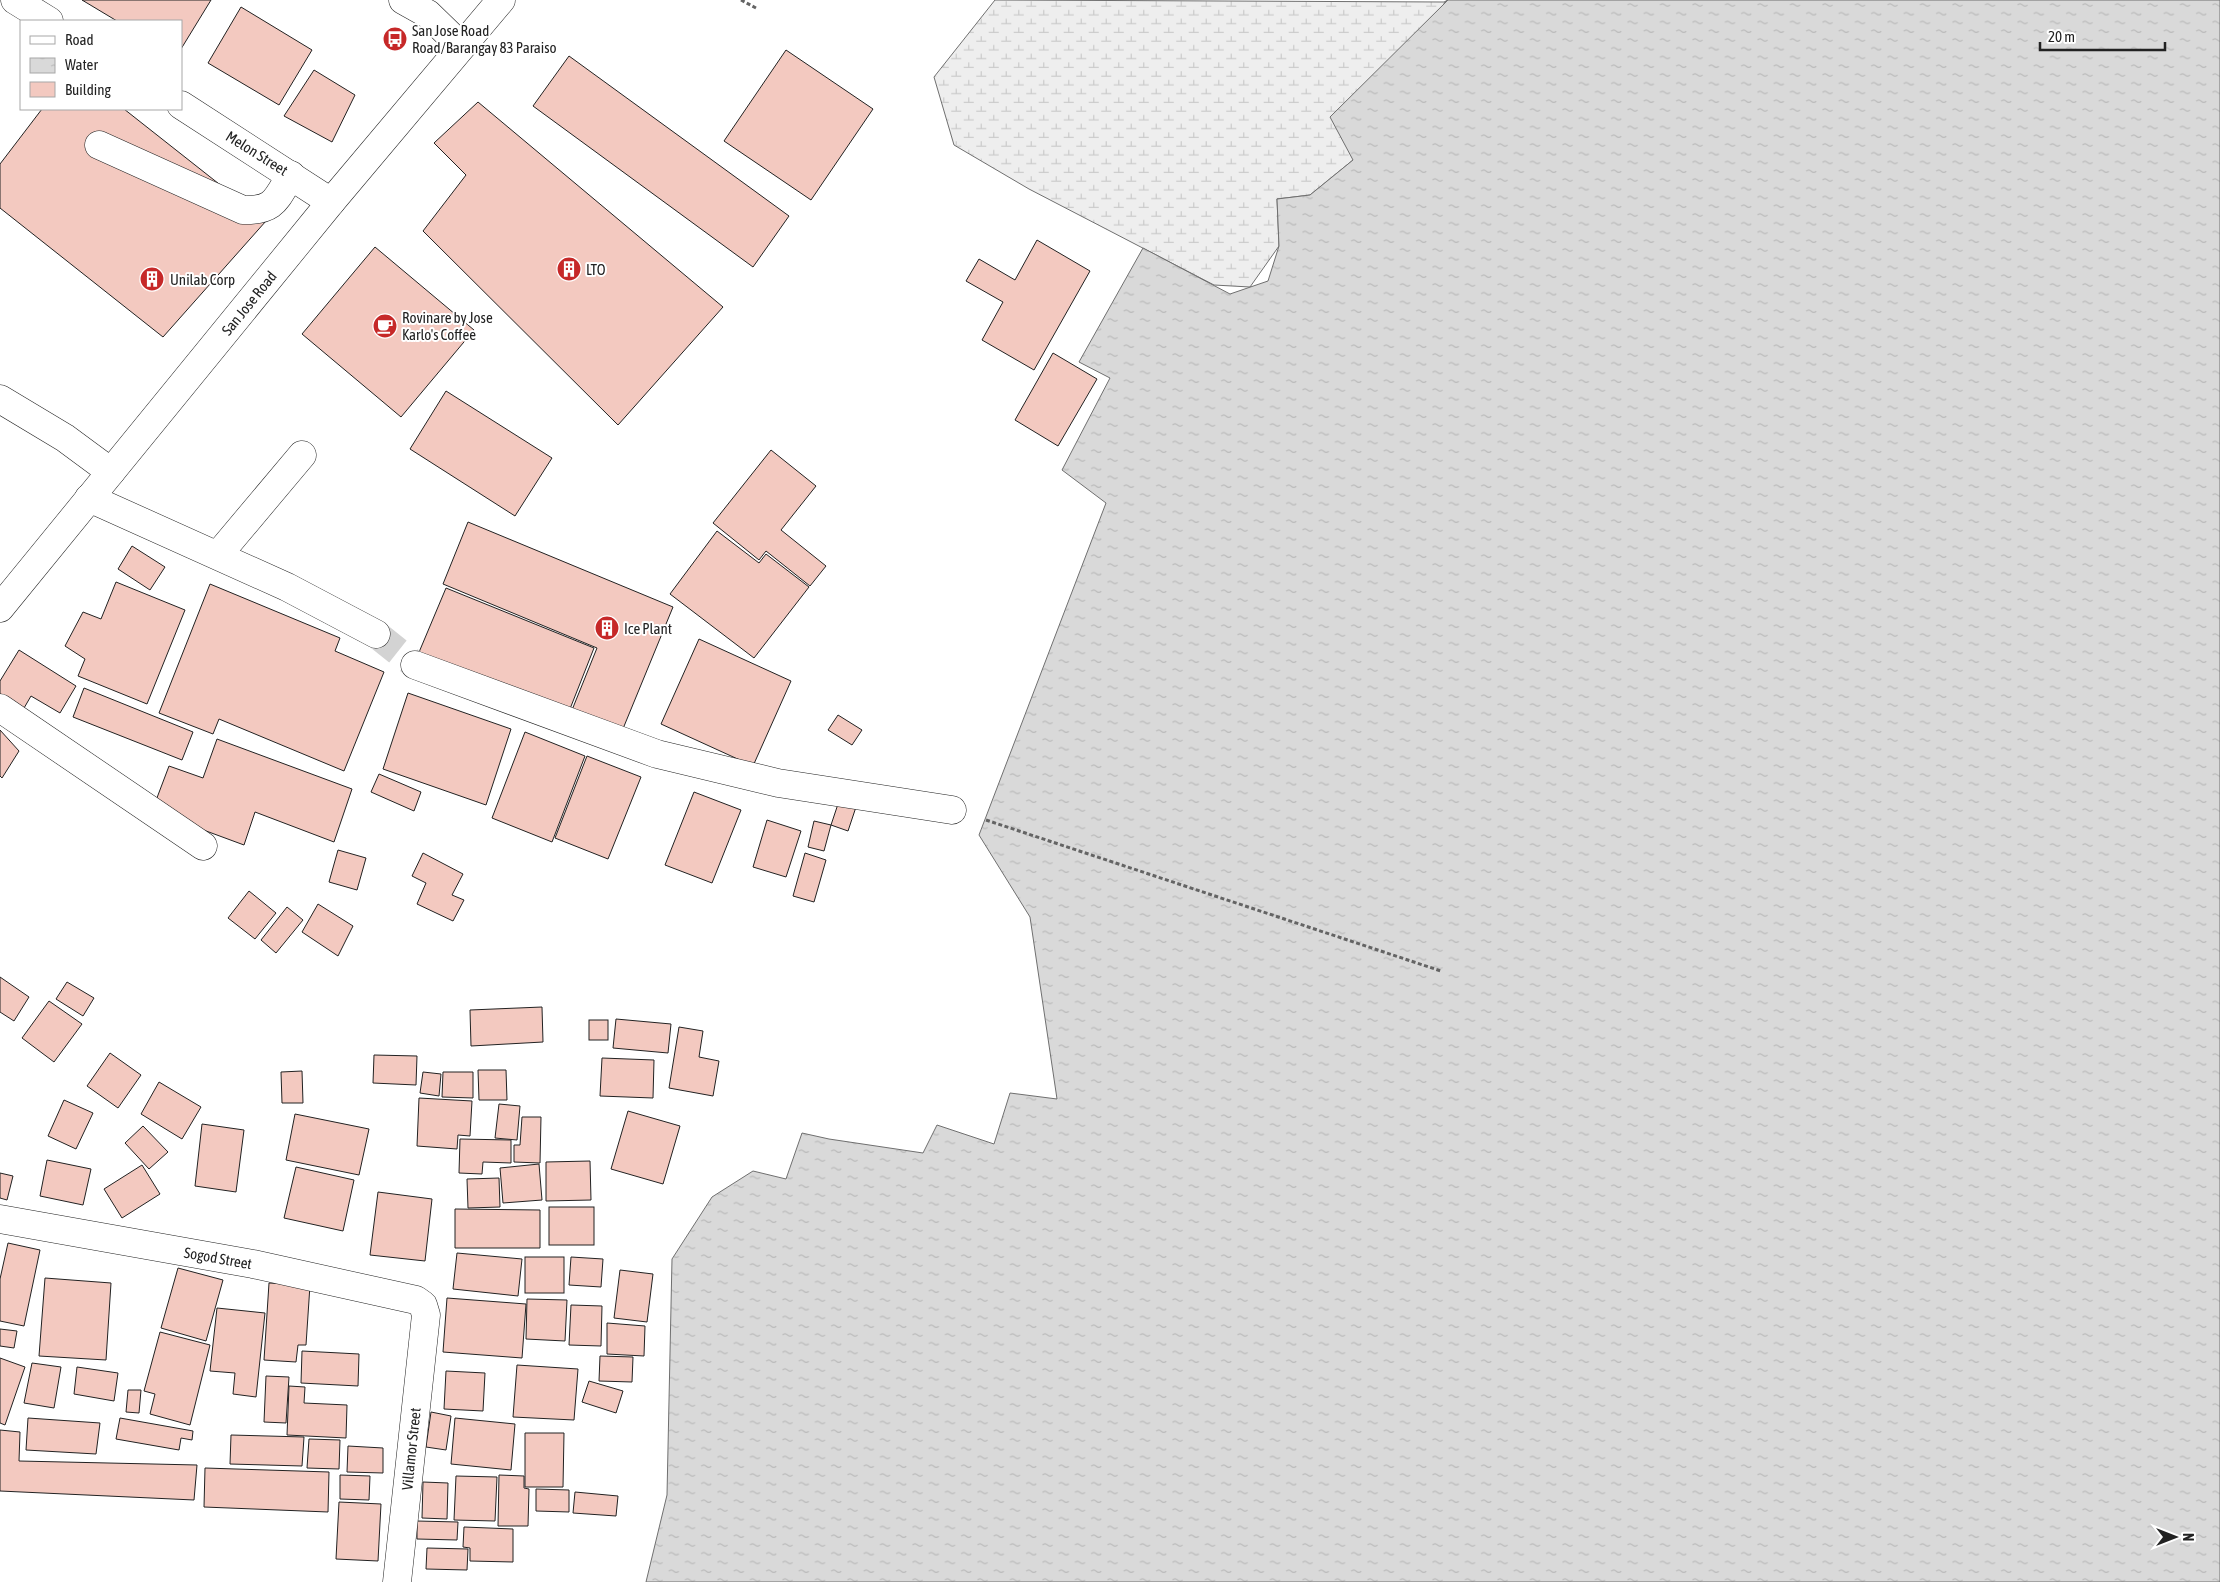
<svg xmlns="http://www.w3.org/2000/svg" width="2220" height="1582" viewBox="0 0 2220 1582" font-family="'Asap Condensed',sans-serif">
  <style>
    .wetland { fill: url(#wetland-marsh); stroke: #6f6f6f }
    .water { fill: url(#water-ripples); stroke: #6f6f6f }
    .building { fill: #f3c9c0; stroke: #222 }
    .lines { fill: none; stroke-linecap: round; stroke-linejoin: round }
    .minor-tunnel { stroke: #d3d3d3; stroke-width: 28; stroke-dasharray: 28 14; stroke-linecap: butt }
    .minor-casing { stroke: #222; stroke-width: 29 }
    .major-casing { stroke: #222; stroke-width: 29 }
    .path { stroke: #646464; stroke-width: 3; stroke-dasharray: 4 2.5; stroke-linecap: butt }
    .minor { stroke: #fff; stroke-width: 28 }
    .major { stroke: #fff; stroke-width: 28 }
    .labels { text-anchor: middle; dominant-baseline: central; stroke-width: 4; stroke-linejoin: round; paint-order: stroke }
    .poi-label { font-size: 15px; fill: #222; stroke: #fff; text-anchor: start }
    .street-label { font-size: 15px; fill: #222; stroke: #fff }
  </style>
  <defs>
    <pattern id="wetland-marsh" width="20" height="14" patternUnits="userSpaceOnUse" patternTransform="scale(1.25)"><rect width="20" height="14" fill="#eee"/><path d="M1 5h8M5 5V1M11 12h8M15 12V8" fill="none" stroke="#ccc"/></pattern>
    <pattern id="water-ripples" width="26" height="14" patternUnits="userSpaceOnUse" patternTransform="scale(1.25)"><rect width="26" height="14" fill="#d9d9d9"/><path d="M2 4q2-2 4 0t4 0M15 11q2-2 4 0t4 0" fill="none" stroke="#bababa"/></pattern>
  </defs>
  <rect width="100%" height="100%" fill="#fff"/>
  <polygon class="wetland" points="995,0 1444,2 1448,0 1445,2 1353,160 1310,195 1277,199 1279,246 1250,287 1214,285 1029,189 954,145 934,77"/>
  <polygon class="water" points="1448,0 2220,0 2220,1582 646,1582 667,1495 672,1259 712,1197 753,1171 786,1179 802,1133 829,1139 923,1153 937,1125 994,1144 1010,1093 1057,1099 1030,917 979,835 1106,503 1062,470 1110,378 1079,362 1143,248 1230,294 1268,281 1279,246 1277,199 1310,195 1353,160 1330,117"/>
  <g class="building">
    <polygon points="82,0 211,0 181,49 181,21 117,21"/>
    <polygon points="241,7 312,50 279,105 208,63"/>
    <polygon points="786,50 873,109 811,200 724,141"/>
    <polygon points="569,56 789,216 753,267 533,106"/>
    <polygon points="314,70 355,95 332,142 284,116"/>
    <polygon points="478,102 723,307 618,425 423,231 466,175 434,143"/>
    <polygon points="42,109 124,109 266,221 163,337 0,208 0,164"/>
    <polygon points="1037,240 1090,271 1034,370 982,340 1003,302 966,281 979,259 1015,280"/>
    <polygon points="375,247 474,330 401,417 302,334"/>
    <polygon points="1053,353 1097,379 1058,446 1015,420"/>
    <polygon points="446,391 552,458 515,516 410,449"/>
    <polygon points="771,450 816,486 781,530 826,566 810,586 766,551 759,560 713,523"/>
    <polygon points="468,522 673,607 620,736 570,715 597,648 443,584"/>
    <polygon points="717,531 759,563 766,554 809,587 754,658 670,594"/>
    <polygon points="132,546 165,567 150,590 118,569"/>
    <polygon points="116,582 185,610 147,704 78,676 85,659 65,646 83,612 101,619"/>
    <polygon points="210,584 340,638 335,651 384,672 344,771 219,719 213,734 159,713"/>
    <polygon points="446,588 594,648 566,719 417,657"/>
    <polygon points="699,639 791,681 753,766 661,724"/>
    <polygon points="19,650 76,686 60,713 31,696 20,715 0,702 0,681"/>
    <polygon points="84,688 193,732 182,760 73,717"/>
    <polygon points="408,693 511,729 486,805 383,769"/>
    <polygon points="838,715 862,730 852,745 828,730"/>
    <polygon points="0,730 19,751 2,778 0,776"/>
    <polygon points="525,732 585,756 552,842 492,818"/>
    <polygon points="217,739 352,789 334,842 255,812 244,845 152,811 169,766 203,778"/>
    <polygon points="587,756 641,777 608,859 555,838"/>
    <polygon points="379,774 421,792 414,811 371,792"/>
    <polygon points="694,792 741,810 712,883 665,865"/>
    <polygon points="839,801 856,807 848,831 831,825"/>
    <polygon points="767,820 801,831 786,877 753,867"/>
    <polygon points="814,821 831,825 824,851 808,847"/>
    <polygon points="338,850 366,858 357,890 329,882"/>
    <polygon points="423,853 463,874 452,895 464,900 453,921 417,904 426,883 412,876"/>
    <polygon points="805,853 826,860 814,902 793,896"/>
    <polygon points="249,891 276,913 255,939 228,918"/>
    <polygon points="318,904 353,926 338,956 302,932"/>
    <polygon points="287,907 303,920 276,953 261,940"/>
    <polygon points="0,977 29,997 14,1021 0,1012"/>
    <polygon points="67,982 94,998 83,1016 56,999"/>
    <polygon points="49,1001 82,1024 54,1062 22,1038"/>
    <polygon points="542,1007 543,1042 471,1046 470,1010"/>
    <polygon points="616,1019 671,1024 668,1053 613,1048"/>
    <rect x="589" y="1020" width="19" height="20"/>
    <polygon points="679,1027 703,1031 699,1057 719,1061 713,1096 669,1088"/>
    <polygon points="110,1053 141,1075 118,1108 87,1086"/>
    <polygon points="374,1055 417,1056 416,1085 373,1083"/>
    <polygon points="602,1058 654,1060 653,1098 600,1096"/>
    <polygon points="478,1070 506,1070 507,1100 479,1100"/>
    <polygon points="302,1071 303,1103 282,1103 281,1072"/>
    <polygon points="423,1072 441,1074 439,1096 420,1093"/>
    <polygon points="443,1072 473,1072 473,1098 442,1097"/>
    <polygon points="159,1082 201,1107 182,1139 141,1114"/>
    <polygon points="419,1098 472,1101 470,1136 458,1135 457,1149 417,1146"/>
    <polygon points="64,1100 93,1113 76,1149 48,1136"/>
    <polygon points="499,1104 520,1106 517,1140 495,1138"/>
    <polygon points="628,1111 680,1126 663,1184 611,1169"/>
    <polygon points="295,1114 369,1129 359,1175 286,1160"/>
    <polygon points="522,1117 541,1117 540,1163 514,1162 514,1145 520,1145"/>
    <polygon points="202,1124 244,1130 236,1192 195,1186"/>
    <polygon points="143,1126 168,1152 149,1169 125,1143"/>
    <polygon points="460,1139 511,1140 511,1163 483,1162 482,1174 459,1173"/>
    <polygon points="47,1160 91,1169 83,1205 40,1196"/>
    <polygon points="590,1161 591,1200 546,1201 546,1162"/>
    <polygon points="539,1164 542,1200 503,1203 500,1168"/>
    <polygon points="142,1165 160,1194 122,1218 104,1189"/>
    <polygon points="296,1167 354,1180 343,1231 284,1218"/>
    <polygon points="0,1173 13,1176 7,1200 0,1198"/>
    <polygon points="499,1178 500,1207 468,1208 467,1179"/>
    <polygon points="378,1192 432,1199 425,1261 370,1255"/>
    <rect x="549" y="1207" width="45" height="38"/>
    <polygon points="455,1209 540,1210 540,1248 455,1248"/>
    <polygon points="8,1243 40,1250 24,1326 0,1321 0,1279"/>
    <polygon points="457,1253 522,1259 518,1296 453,1289"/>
    <rect x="525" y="1257" width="39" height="36"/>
    <polygon points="571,1257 603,1259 601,1287 569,1285"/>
    <polygon points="178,1268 223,1280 206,1341 161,1328"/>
    <polygon points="620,1270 653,1274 647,1322 614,1318"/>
    <polygon points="45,1278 111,1283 106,1360 39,1356"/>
    <polygon points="269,1283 310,1285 306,1345 298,1345 296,1362 264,1360"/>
    <polygon points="447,1298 526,1304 522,1358 443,1352"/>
    <polygon points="527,1299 567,1300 565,1341 526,1339"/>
    <polygon points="571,1305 602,1306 601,1346 569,1345"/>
    <polygon points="217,1308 265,1313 256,1397 233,1394 235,1373 210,1371"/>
    <polygon points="607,1323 645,1326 644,1356 607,1354"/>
    <polygon points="0,1329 17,1331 14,1348 0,1346"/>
    <polygon points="160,1332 210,1345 190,1425 150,1414 155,1394 144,1391"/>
    <polygon points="302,1351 359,1354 358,1386 301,1383"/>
    <polygon points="600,1356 633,1357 632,1382 599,1381"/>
    <polygon points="0,1358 25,1367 5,1425 0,1423"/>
    <polygon points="32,1363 61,1367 54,1408 24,1403"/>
    <polygon points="517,1365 578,1369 574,1420 513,1417"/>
    <polygon points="77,1367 118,1373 114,1401 74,1394"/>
    <polygon points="446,1371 485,1373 483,1411 444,1409"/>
    <polygon points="266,1376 289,1377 286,1423 264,1422"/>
    <polygon points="589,1381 623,1391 616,1413 582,1402"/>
    <polygon points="289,1386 305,1387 304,1403 347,1405 346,1438 287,1435"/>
    <polygon points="128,1390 141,1390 139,1413 126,1412"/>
    <polygon points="431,1412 451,1416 446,1450 426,1447"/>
    <polygon points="28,1418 100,1423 96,1454 26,1450"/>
    <polygon points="120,1418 193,1431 192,1440 181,1438 179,1450 116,1439"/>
    <polygon points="455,1418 515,1424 511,1470 451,1464"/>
    <polygon points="0,1430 20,1432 19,1461 197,1465 194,1500 0,1491"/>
    <polygon points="525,1433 564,1433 563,1487 525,1487"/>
    <polygon points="231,1435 304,1437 302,1466 230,1464"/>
    <polygon points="309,1439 340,1440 339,1469 307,1468"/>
    <polygon points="348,1446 383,1448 383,1473 347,1472"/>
    <polygon points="205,1468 329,1472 328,1512 204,1507"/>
    <polygon points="340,1475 370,1476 369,1500 340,1499"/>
    <polygon points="499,1475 524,1476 524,1488 529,1489 528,1526 498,1526"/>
    <polygon points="456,1476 497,1477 495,1521 454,1520"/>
    <polygon points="423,1482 448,1483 447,1519 422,1518"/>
    <polygon points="536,1489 569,1490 569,1512 536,1511"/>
    <polygon points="575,1492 618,1496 616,1516 573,1513"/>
    <polygon points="339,1502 381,1504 378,1561 336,1559"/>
    <polygon points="417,1521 458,1522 457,1540 417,1539"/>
    <polygon points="464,1527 513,1529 513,1562 470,1561 470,1548 463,1547"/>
    <polygon points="427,1548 468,1549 467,1570 426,1569"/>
  </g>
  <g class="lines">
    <polyline class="minor-tunnel" points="376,634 415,665"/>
    <defs>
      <g id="minor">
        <polyline points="15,0 49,21"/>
        <polyline points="403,0 428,14 461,46"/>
        <polyline points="181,105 331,202"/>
        <path d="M 99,145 L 243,210 C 275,211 276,199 291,175"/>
        <polyline points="0,399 65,438 111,472"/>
        <polyline points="89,498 287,587 376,634"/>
        <polyline points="218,555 302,455"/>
        <polyline points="415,665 657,754 778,783 952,810"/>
        <polyline points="0,708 203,846"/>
        <polyline points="0,1219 253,1264 416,1300 423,1305 426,1315 397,1582"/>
      </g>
      <polyline id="major" points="0,608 331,202 501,0"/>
    </defs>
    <use href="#minor" class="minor-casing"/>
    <use href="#major" class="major-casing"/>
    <g class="path">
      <polyline points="741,0 756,8"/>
      <polyline points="986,820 1441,971"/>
    </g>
    <use href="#minor" class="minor"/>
    <use href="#major" class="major"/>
  </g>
  <defs>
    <symbol id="bus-disc" viewBox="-11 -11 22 22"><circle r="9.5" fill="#c62828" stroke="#fff"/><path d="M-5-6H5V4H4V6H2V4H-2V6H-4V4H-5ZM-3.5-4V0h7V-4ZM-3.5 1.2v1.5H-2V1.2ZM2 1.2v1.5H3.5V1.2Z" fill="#fff"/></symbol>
    <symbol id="building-disc" viewBox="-11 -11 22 22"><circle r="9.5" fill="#c62828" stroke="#fff"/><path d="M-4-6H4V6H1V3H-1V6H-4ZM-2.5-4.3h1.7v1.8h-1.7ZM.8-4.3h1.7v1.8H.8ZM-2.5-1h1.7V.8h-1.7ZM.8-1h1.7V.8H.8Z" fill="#fff"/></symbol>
    <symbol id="cafe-disc" viewBox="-11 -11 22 22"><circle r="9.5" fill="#c62828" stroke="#fff"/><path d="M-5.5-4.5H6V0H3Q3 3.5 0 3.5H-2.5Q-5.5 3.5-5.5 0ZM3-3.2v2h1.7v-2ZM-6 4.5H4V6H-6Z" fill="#fff"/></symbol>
  </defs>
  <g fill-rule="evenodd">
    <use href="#bus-disc" x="381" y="25" width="28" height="28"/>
    <use href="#building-disc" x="555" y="255" width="28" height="28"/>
    <use href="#building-disc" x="138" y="265" width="28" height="28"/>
    <use href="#cafe-disc" x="371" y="312" width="28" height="28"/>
    <use href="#building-disc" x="593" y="614" width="28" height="28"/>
  </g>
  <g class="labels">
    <g class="poi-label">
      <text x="412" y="30">San Jose Road<tspan x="412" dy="17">Road/Barangay 83 Paraiso</tspan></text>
      <text x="586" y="269">LTO</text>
      <text x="170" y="279">Unilab Corp</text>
      <text x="402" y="317">Rovinare by Jose<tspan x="402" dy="17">Karlo's Coffee</tspan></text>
      <text x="624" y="628">Ice Plant</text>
    </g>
    <g class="street-label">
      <text transform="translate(257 153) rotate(32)">Melon Street</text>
      <text transform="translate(249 303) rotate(-51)">San Jose Road</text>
      <text transform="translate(218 1258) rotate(10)">Sogod Street</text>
      <text transform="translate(411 1449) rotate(-84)">Villamor Street</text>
    </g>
  </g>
  <rect x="20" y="20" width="162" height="90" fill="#ffffff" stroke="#a7a7a7"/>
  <rect x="30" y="36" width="25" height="8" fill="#ffffff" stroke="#a7a7a7"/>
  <text x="65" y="45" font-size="15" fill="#222222">Road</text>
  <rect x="30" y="58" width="25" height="15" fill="url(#water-ripples)" stroke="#a7a7a7"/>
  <text x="65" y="70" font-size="15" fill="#222222">Water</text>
  <rect x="30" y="82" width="25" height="15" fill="#f3c9c0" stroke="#a7a7a7"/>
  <text x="65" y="95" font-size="15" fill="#222222">Building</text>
  <g transform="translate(2175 1537) rotate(90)" stroke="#ffffff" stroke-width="4" paint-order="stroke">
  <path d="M0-4L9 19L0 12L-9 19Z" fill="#222222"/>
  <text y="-8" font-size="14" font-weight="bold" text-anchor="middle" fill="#222222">N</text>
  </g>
  <path d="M2040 42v8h125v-8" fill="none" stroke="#222222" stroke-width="2.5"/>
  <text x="2048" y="42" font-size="15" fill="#222222" stroke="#ffffff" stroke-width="4" paint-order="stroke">20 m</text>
</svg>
